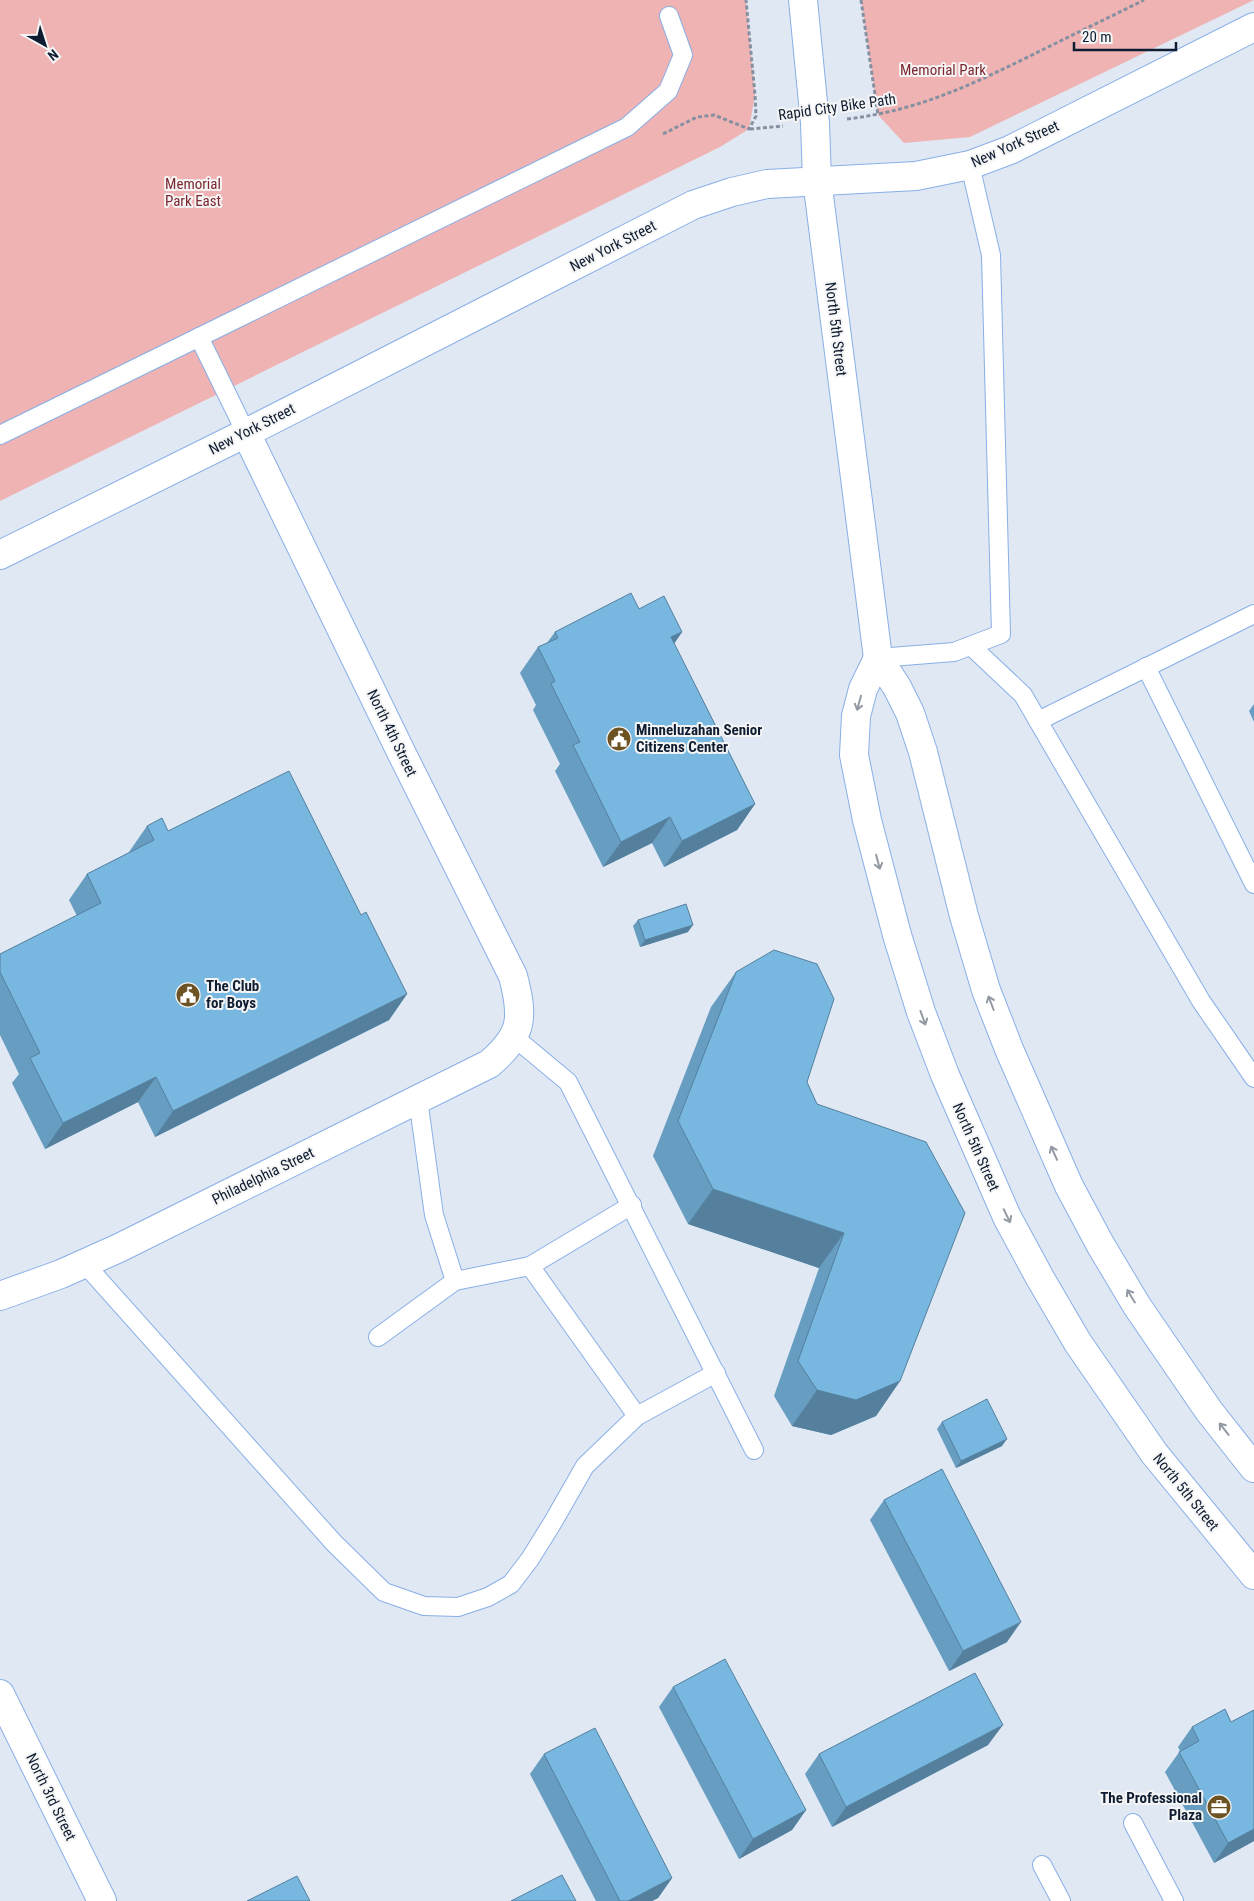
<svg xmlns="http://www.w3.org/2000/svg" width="1254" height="1901" viewBox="0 0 1254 1901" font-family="'Roboto Condensed',sans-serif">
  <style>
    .green { fill: #efb3b3 }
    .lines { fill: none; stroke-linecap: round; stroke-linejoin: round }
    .service-casing { stroke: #89afe6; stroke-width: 20 }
    .minor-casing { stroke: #89afe6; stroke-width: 30 }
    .secondary-casing { stroke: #89afe6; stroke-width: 30 }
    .path { stroke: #8590a0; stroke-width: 3; stroke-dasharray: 4 2.5; stroke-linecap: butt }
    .service { stroke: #fff; stroke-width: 18 }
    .minor { stroke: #fff; stroke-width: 28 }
    .secondary { stroke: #fff; stroke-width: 28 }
    .wall { fill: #679dc1 }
    .shaded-wall { fill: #54809d }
    .building { fill: #78b7e0; stroke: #54809d }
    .oneway { stroke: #9399a3 }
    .labels { text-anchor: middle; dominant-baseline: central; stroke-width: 4; stroke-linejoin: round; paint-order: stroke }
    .park-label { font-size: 15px; fill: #7d2831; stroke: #f5f5f5 }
    .street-label { font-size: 15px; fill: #0f1d32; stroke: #f5f5f5 }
    .poi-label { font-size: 15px; font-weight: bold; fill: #0f1d32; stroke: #f5f5f5; text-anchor: start }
  </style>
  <rect width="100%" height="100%" fill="#e0e8f4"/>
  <g class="green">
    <polygon points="0,0 746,0 755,95 749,129 720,147 0,501"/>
    <polygon points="861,0 1254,0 970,137 904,143 878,115"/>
  </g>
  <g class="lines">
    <defs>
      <g id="service">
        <polyline points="199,337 246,433"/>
        <polyline points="0,435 627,127 668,91 683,55 669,16"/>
        <polyline points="971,646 1023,695 1201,1001 1254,1078"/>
        <polyline points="878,658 954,652 1001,634 991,255 970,165"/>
        <polyline points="1146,667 1254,884"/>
        <polyline points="1038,721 1254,614"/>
        <polyline points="514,1037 568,1082 754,1450"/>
        <polyline points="418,1099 434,1215 455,1281"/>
        <polyline points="632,1205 530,1266 637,1416"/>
        <polyline points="84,1263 334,1543 384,1592 424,1606 458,1607 488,1597 511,1584 530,1559 553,1522 585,1466 637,1416 716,1373"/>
        <polyline points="378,1337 455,1281 530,1266"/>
        <polyline points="1133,1823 1174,1901"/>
        <polyline points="1042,1865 1061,1901"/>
      </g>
      <g id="minor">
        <polyline points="0,555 246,433 693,205 732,192 767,184 916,176 970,165 1010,150 1254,27"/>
        <path d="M 0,1296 L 61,1274 L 119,1248 L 489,1064 C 523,1035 524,1018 513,976 L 402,754 L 246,433"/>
        <polyline points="0,1694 102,1901"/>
      </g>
      <g id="secondary">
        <polyline points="803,0 815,123 817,180 878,658 897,687 910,713 923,752 964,916 986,990 1009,1049 1069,1186 1100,1244 1137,1306 1209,1411 1254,1468"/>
        <polyline points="878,658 863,689 856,716 854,755 867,820 897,935 921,1012 945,1075 1007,1217 1040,1278 1078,1343 1154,1453 1254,1575"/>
      </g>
    </defs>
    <use href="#service" class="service-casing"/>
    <use href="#minor" class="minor-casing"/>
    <use href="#secondary" class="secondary-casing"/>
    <g class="path">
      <polyline points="861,0 878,115"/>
      <path d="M 847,119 C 916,111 969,86 1030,56 C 1068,37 1106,19 1144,0"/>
      <polyline points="750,129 783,126"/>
      <polyline points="663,134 697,117 714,115 749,129 756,116 755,95 746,0"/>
    </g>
    <use href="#service" class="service"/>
    <use href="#minor" class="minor"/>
    <use href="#secondary" class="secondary"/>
  </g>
  <g class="wall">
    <polygon points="639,609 682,632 674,644 755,804 737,830 664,867 652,843 603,867 555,771 560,764 533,710 536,705 520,673 538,647 547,643 555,632"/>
    <polygon points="1254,704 1254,722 1249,711"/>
    <polygon points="147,826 168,831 361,915 407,994 389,1020 155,1137 138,1102 45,1149 12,1083 19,1074 0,1035 0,954 77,916 69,900 87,874 130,852 129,852"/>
    <polygon points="638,920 688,932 640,947 633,926"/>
    <polygon points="736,972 807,1082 900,1381 876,1416 831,1435 792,1426 774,1396 819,1268 688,1224 653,1156 711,1007"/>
    <polygon points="942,1422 1002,1446 956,1468 937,1429"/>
    <polygon points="884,1500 1007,1642 949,1671 870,1520"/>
    <polygon points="673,1687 806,1810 792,1830 739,1859 659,1707"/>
    <polygon points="1254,1710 1254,1841 1214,1863 1165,1772 1180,1751 1178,1747 1192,1727 1231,1722"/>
    <polygon points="988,1745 832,1827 805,1774 819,1754"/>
    <polygon points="544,1754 672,1878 658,1898 652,1901 596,1901 530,1774"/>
  </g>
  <g class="shaded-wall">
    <polygon points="682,632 664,658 671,637"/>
    <polygon points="755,804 737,830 664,867 682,841"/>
    <polygon points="670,817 652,843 603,867 621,842"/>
    <polygon points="693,925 688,932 640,947 645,940"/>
    <polygon points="407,994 389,1020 155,1137 173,1111"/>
    <polygon points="156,1077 138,1102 45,1149 63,1123"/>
    <polygon points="713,1189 844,1233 819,1268 688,1224"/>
    <polygon points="900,1381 876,1416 831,1435 792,1426 817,1390"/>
    <polygon points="1007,1439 1002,1446 956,1468 961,1461"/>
    <polygon points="1021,1622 1007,1642 949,1671 963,1651"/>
    <polygon points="1003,1725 988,1745 832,1827 846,1807"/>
    <polygon points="806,1810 792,1830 739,1859 753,1839"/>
    <polygon points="1254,1829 1254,1841 1214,1863 1228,1843"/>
    <polygon points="672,1878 658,1898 652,1901 628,1901"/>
  </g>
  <g class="building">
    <polygon points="631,593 639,609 664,596 682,632 671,637 755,804 682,841 670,817 621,842 573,745 580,742 551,684 555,681 538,647 558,638 555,632"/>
    <polygon points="289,771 361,915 366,912 407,994 173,1111 156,1077 63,1123 30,1058 40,1053 0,972 0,954 101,903 87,874 154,840 147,826 162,818 168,831"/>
    <polygon points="686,904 693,925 645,940 638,920"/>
    <polygon points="774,950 817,964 834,999 807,1082 817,1104 926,1142 965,1213 900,1381 856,1400 817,1390 798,1361 844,1233 713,1189 678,1121 736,972"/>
    <polygon points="987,1399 1007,1439 961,1461 942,1422"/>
    <polygon points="942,1469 1021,1622 963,1651 884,1500"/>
    <polygon points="725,1659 806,1810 753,1839 673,1687"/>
    <polygon points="975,1673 1003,1725 846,1807 819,1754"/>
    <polygon points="1225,1709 1231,1722 1254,1710 1254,1829 1228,1843 1179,1752 1199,1741 1192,1727"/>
    <polygon points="595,1728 672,1878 628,1901 620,1901 544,1754"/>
    <polygon points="562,1875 576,1901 511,1901"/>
    <polygon points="297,1876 310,1901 247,1901"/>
  </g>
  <defs><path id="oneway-shaft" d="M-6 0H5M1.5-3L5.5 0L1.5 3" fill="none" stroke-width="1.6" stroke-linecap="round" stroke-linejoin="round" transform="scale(1.25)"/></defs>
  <g class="oneway">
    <use href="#oneway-shaft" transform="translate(859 703) rotate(106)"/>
    <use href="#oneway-shaft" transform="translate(878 862) rotate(75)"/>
    <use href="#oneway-shaft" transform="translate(991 1003) rotate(-111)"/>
    <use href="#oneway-shaft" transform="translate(923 1018) rotate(70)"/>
    <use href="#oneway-shaft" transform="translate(1054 1153) rotate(-114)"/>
    <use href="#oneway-shaft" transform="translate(1007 1216) rotate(64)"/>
    <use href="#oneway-shaft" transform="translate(1131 1296) rotate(-121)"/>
    <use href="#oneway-shaft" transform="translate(1224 1429) rotate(-128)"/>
  </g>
  <defs>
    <symbol id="civic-disc" viewBox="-11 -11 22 22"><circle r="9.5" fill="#6d5224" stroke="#f5f5f5"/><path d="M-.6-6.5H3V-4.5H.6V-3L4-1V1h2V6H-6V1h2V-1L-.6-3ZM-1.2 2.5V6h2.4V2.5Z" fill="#fff"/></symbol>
    <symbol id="office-disc" viewBox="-11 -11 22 22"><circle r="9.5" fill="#6d5224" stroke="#f5f5f5"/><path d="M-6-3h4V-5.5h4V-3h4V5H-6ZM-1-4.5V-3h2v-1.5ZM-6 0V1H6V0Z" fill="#fff"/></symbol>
  </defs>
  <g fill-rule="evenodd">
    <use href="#civic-disc" x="605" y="725" width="28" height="28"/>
    <use href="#civic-disc" x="174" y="981" width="28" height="28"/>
    <use href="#office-disc" x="1205" y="1793" width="28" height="28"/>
  </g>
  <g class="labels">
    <g class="park-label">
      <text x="943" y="70">Memorial Park</text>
      <text x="193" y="184">Memorial<tspan x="193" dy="17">Park East</tspan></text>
    </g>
    <g class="street-label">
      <text transform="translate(837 107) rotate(-8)">Rapid City Bike Path</text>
      <text transform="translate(1015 144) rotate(-24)">New York Street</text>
      <text transform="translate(613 246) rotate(-27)">New York Street</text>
      <text transform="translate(836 329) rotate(83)">North 5th Street</text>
      <text transform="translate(252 429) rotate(-27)">New York Street</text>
      <text transform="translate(392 733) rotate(64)">North 4th Street</text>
      <text transform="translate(976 1147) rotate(66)">North 5th Street</text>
      <text transform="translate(263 1176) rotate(-26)">Philadelphia Street</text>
      <text transform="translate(1186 1492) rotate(51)">North 5th Street</text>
      <text transform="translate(51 1797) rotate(64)">North 3rd Street</text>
    </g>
    <g class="poi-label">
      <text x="636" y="730">Minneluzahan Senior<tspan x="636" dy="17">Citizens Center</tspan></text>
      <text x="206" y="986">The Club<tspan x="206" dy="17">for Boys</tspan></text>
      <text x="1202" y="1798" text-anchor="end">The Professional<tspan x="1202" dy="17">Plaza</tspan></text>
    </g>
  </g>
  <g transform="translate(45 45) rotate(141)" stroke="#f5f5f5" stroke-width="4" paint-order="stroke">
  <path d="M0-4L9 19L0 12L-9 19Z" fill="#0f1d32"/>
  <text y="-8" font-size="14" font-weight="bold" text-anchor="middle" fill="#0f1d32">N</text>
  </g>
  <path d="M1074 42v8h102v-8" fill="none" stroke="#0f1d32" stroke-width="2.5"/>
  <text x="1082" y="42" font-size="15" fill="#0f1d32" stroke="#f5f5f5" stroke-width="4" paint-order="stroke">20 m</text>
</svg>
